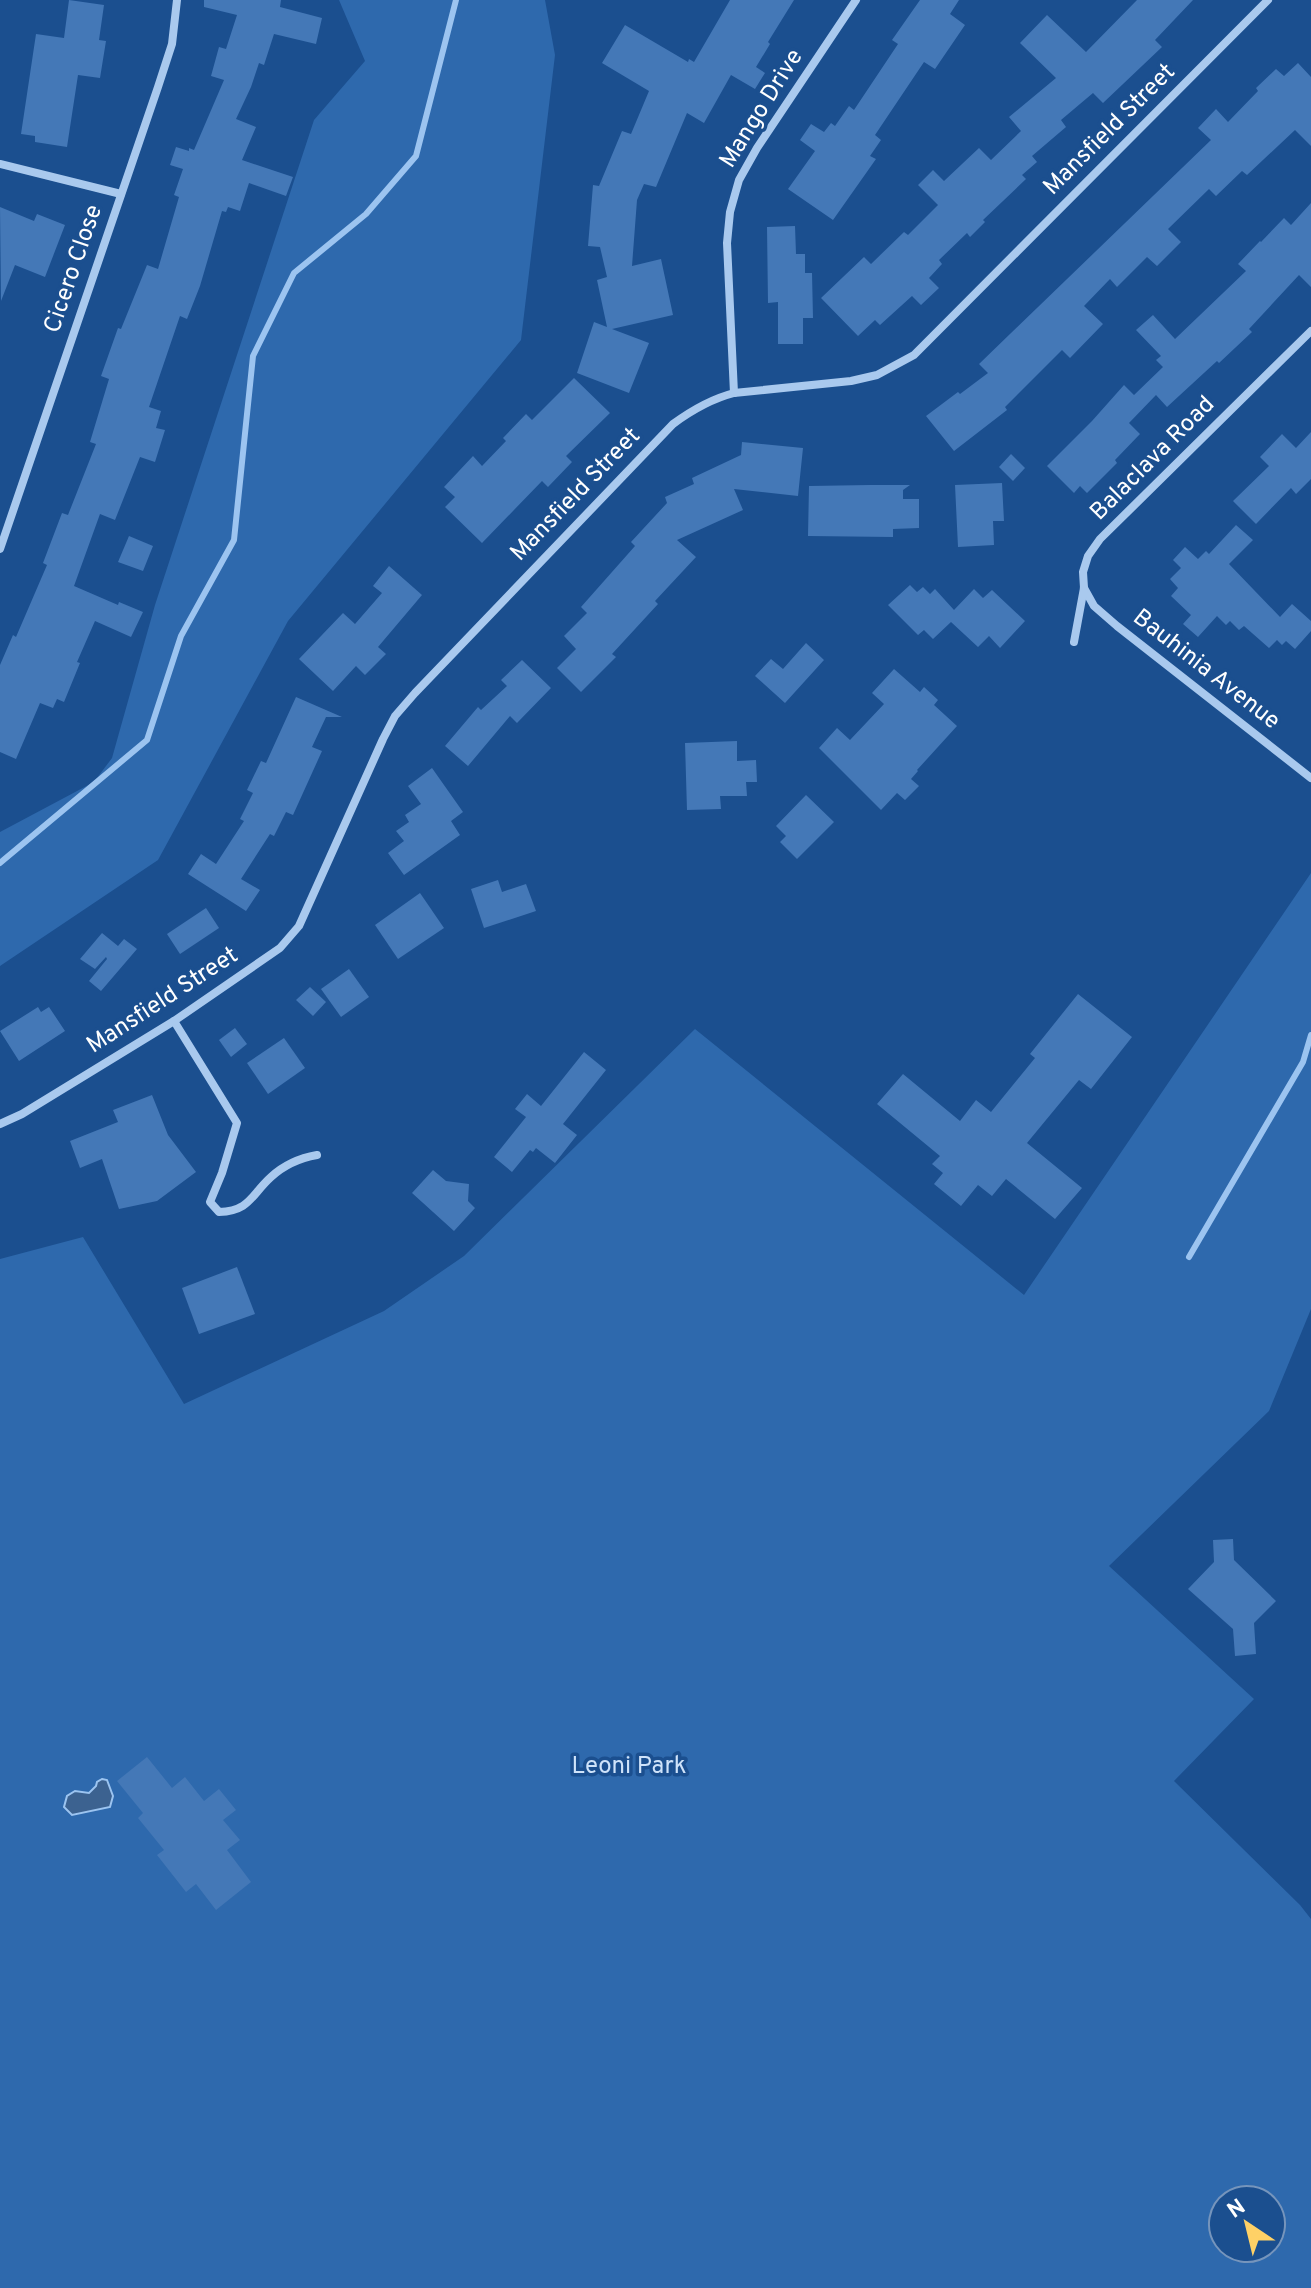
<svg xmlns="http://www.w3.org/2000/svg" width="1311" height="2288" viewBox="0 0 1311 2288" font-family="Overpass,sans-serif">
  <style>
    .green { fill: #2e69ad; fill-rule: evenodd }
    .water { fill: #3c6290; stroke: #9cc4f0; stroke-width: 2 }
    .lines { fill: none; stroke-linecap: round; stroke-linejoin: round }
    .stream { stroke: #9cc4f0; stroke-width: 6 }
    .building { fill: #4478b7 }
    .minor { stroke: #a9c9ee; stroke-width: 8 }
    .labels { text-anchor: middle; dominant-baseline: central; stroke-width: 7; stroke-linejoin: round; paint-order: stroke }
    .street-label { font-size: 24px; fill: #fff; stroke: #1b4f8f }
    .park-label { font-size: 24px; fill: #cfe3fa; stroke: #1b4f8f }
  </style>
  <rect width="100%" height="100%" fill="#1b4f8f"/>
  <g class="green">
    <polygon points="339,0 545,0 555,55 521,340 288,621 158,860 0,966 0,832 94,782 112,758 155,605 314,120 365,61"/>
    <path d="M 1311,873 L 1311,1309 L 1269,1411 L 1109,1566 L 1254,1699 L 1174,1781 L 1300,1905 L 1311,1919 L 1311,2288 L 0,2288 L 0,1259 L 83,1237 L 184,1404 L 384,1311 L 464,1256 L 695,1029 L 1024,1295 ZM 1223,2200 L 1271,2200 L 1271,2248 L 1223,2248 Z"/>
  </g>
  <polygon class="water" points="102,1779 107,1780 113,1796 110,1807 72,1815 64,1807 67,1796 75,1791 89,1793 96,1786 97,1782"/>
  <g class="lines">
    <g class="stream">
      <polyline points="0,863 147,740 181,636 234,540 253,356 294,273 366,214 416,156 456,0"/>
      <polyline points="1189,1257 1303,1062 1311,1035"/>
    </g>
  </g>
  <g class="building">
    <polygon points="69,0 104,5 99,40 106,41 100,78 78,75 67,147 35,142 35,136 21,134 36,34 64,38"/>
    <polygon points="204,0 281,0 280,7 322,18 316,44 274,34 264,65 259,63 251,87 236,119 256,127 242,160 293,177 286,196 249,183 240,211 228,207 226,212 222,211 200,286 187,319 180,316 149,407 161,411 156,428 165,430 155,462 140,457 115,520 100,514 74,586 118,605 119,602 143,612 131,637 95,621 77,662 80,663 64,702 57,699 53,708 40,703 16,759 0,752 0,665 13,635 16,637 47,565 43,563 62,513 68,515 96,444 90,442 109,379 101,376 118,328 121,329 147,265 158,269 179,197 174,195 183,169 170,165 176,147 189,151 189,148 194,150 224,80 211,76 219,47 226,49 237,15 204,7"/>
    <polygon points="730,0 794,0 768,42 770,44 756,67 765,73 755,89 731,75 704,123 687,113 656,187 644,184 637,200 632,266 661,259 673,315 612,329 649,343 629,393 577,373 594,322 607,327 597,280 607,277 600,247 588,246 593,185 599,186 622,131 631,134 649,91 602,63 625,25 688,62 689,59 694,62"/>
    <polygon points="920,0 959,0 950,14 965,25 935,69 924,62 875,135 881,140 870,156 876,159 833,220 788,189 815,151 800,140 811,124 824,132 831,123 835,126 849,106 854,110 898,44 892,40"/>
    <polygon points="1137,0 1193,0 1155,40 1162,47 1103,103 1093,93 1061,120 1066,127 1032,156 1037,162 1022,175 1026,179 983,220 985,222 970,237 967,233 939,260 942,264 929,278 939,288 921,305 912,296 880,325 875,320 858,336 821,298 864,257 871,264 904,232 908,235 938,205 918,185 933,170 944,181 979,148 991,160 1021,131 1009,117 1056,78 1020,43 1047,15 1086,52"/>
    <polygon points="1298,63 1311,77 1311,146 1295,130 1247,175 1242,171 1216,196 1209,189 1168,229 1181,242 1157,266 1147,257 1117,287 1110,279 1084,306 1103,324 1070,358 1062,350 1005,407 1007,410 954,451 926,416 958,392 960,394 988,373 979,364 1211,140 1198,128 1216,109 1228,122 1258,91 1256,88 1276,69 1284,76"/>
    <polygon points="1311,203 1311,287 1299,275 1249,329 1252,332 1219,363 1217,361 1167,407 1156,395 1129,423 1140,434 1115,460 1117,463 1087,493 1080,486 1074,493 1047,466 1092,421 1124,385 1134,395 1163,367 1156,360 1161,356 1136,330 1153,315 1175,339 1246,271 1238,264 1260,241 1261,242 1284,218 1291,225"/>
    <polygon points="0,207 34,221 37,214 65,225 45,277 15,265 1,301"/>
    <polygon points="795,226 796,254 805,254 805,273 812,273 813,318 803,318 803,344 778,344 778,302 768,303 767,227"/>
    <polygon points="574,378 610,413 566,456 572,462 548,487 542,481 482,543 445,507 455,497 444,487 473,456 482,466 506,441 503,438 526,414 532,420"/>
    <polygon points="1311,432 1311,479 1296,494 1291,488 1256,524 1233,501 1269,466 1260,457 1282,434 1296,448"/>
    <polygon points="742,442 803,448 798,496 734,489 743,510 677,540 696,557 655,601 658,604 612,654 616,657 581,692 557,668 576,649 564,636 587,613 581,607 635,546 631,542 667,503 665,497 694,484 692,478 741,455"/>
    <polygon points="1011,454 1025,468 1013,481 999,467"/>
    <polygon points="1002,483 1004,521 993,521 994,545 958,547 955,485"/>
    <polygon points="870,485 910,485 903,490 903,499 919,499 919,528 893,529 893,537 808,536 809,486"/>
    <polygon points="1236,525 1253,540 1229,564 1280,617 1292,604 1311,621 1311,631 1295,649 1286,641 1282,645 1277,640 1269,648 1244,626 1239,630 1230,621 1226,625 1217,616 1198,637 1183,624 1191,615 1171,596 1178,588 1170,579 1181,568 1173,560 1185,547 1198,559 1206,551 1209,554"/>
    <polygon points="129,536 153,546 143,571 118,562"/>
    <polygon points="389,566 422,595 378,647 386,654 365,675 356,666 333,691 299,659 343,613 355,624 382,593 373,586"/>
    <polygon points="910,585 917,592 923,587 930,594 935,589 954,610 974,589 983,598 992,590 1025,621 1000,648 989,636 978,647 951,622 933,639 924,630 918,635 888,605"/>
    <polygon points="806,643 824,660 785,703 755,676 771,659 783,669"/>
    <polygon points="522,660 551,688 517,723 510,716 468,766 445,746 478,707 481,710 507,686 501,680"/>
    <polygon points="894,669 920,692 924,687 938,700 934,705 957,726 917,770 918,771 911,779 919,786 905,800 897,793 881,810 819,748 837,728 850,740 884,704 872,693"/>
    <polygon points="296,697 342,717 326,717 312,747 322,751 293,815 286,812 274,836 270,834 241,879 260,890 246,911 188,874 201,854 216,864 244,821 240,819 253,793 247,790 261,761 266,763"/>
    <polygon points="737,741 737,761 756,760 757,782 746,782 747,796 720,796 721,809 687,810 685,743"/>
    <polygon points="432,768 463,812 451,821 460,835 404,875 388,853 404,841 396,831 409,822 405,815 421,804 408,786"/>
    <polygon points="806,795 834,822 797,859 780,842 786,836 776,826"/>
    <polygon points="498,880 502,892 526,884 536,911 484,928 471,889"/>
    <polygon points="420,893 444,928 398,959 375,925"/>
    <polygon points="206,908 219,928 180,954 167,934"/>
    <polygon points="102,933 118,946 124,939 137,949 101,991 89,981 107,959 106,957 95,969 80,959"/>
    <polygon points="349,969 369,997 341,1017 321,989"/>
    <polygon points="310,987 326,1002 313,1016 296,1000"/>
    <polygon points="1078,994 1132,1037 1091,1089 1079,1080 1027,1143 1082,1188 1055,1219 1006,1179 992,1196 978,1185 961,1206 934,1184 943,1173 932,1164 940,1156 877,1104 903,1074 960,1121 976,1100 991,1112 1035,1058 1030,1054"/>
    <polygon points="38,1007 41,1012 49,1007 65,1031 19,1061 0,1031"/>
    <polygon points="235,1028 247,1044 231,1057 219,1040"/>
    <polygon points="284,1038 305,1068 268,1094 247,1063"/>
    <polygon points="584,1052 606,1070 563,1124 577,1135 555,1163 536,1148 533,1152 530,1150 512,1172 494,1157 526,1117 515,1109 527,1094 541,1106"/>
    <polygon points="152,1095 168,1135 196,1172 157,1201 119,1209 102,1159 80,1168 70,1141 118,1122 113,1110"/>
    <polygon points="433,1170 446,1181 469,1184 468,1201 475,1208 454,1231 412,1193"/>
    <polygon points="237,1267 255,1314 199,1334 182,1288"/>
    <polygon points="1233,1539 1234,1560 1276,1601 1254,1623 1256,1654 1235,1656 1233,1629 1188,1589 1214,1562 1213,1540"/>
    <polygon points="147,1757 172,1788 185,1777 204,1801 219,1789 236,1810 223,1820 240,1840 227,1850 251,1882 216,1910 196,1884 186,1892 157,1855 164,1850 138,1818 143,1813 117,1781"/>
  </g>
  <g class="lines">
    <g class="minor">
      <polyline points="0,164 121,194"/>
      <polyline points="734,393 727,243 730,212 739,180 757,148 856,0"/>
      <polyline points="0,549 158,87 172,44 177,0"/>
      <polyline points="1084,588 1094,606 1117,626 1311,778"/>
      <polyline points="1074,642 1084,588 1083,572 1088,556 1100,539 1311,331"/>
      <path d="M 174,1021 L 237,1123 L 222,1173 L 210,1202 L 219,1212 C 250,1211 251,1195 271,1177 C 284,1165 300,1158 317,1155"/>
      <path d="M 0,1124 L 22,1114 L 174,1021 L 280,948 L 299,926 L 383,739 L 395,716 L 415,693 L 673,424 C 692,410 711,399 734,393 L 851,381 L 877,375 L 914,355 L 1268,0"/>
    </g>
  </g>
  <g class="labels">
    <g class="street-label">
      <text transform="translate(762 109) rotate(-58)">Mango Drive</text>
      <text transform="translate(1110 130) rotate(-45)">Mansfield Street</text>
      <text transform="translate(74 269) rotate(-71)">Cicero Close</text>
      <text transform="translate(1153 459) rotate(-45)">Balaclava Road</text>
      <text transform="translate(576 495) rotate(-46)">Mansfield Street</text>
      <text transform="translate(1206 670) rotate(38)">Bauhinia Avenue</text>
      <text transform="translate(163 1001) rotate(-33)">Mansfield Street</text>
    </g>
    <g class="park-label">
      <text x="629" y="1767">Leoni Park</text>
    </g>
  </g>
  <g transform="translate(1247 2224) rotate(325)"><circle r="38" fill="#1b4f8f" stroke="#7695bc" stroke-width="2"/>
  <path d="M0-6L14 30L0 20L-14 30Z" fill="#ffd166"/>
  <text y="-12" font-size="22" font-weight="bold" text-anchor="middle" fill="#ffffff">N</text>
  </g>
</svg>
